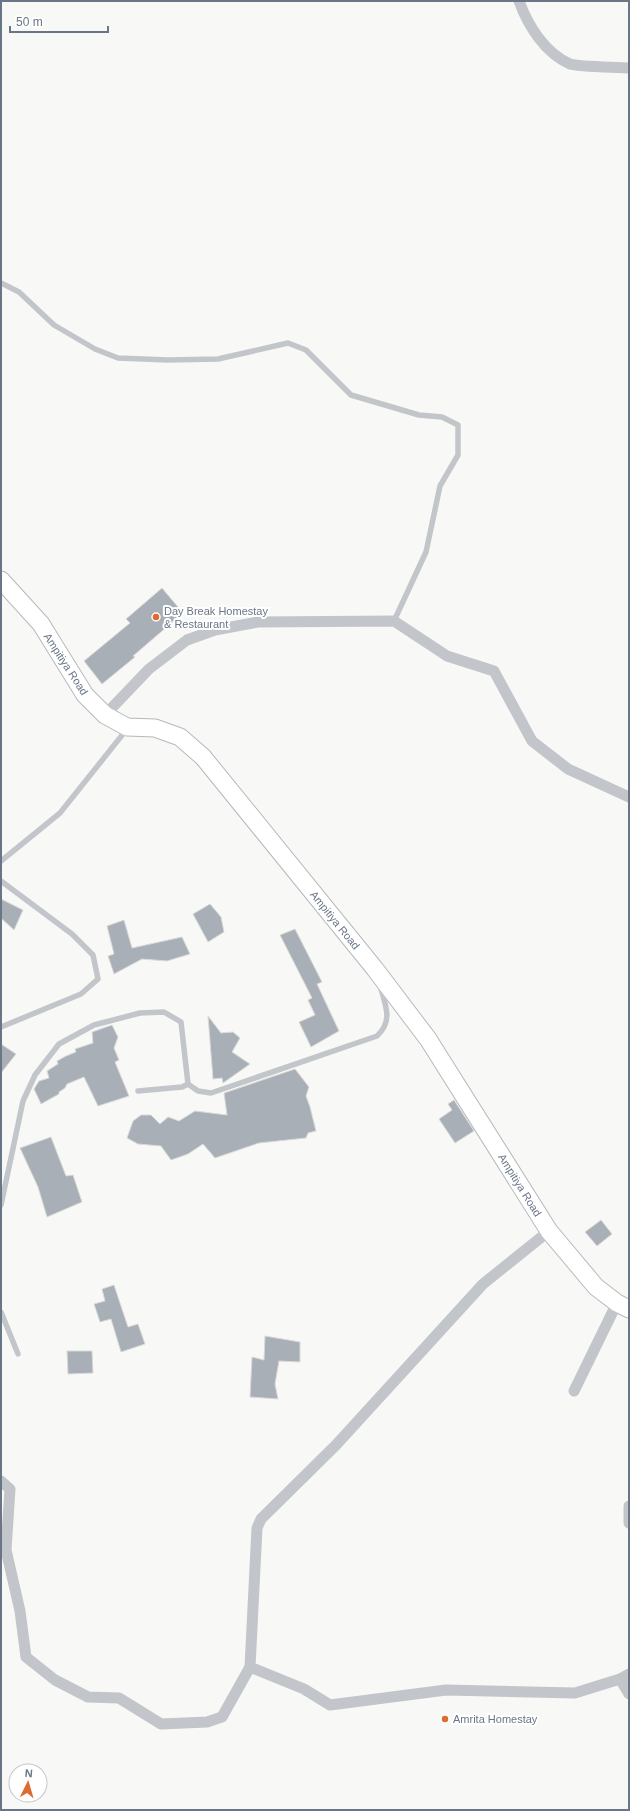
<svg xmlns="http://www.w3.org/2000/svg" width="630" height="1811" viewBox="0 0 630 1811" font-family="Helvetica,sans-serif">
  <style>
    .building { fill: #a8afb6; stroke: #dadad8 }
    .lines { fill: none; stroke-linecap: round; stroke-linejoin: round }
    .primary-casing { stroke: #b5b9bd; stroke-width: 19 }
    .lane { stroke: #c2c5c9; stroke-width: 5.5 }
    .street { stroke: #c2c5c9; stroke-width: 11 }
    .primary { stroke: #fff; stroke-width: 17 }
    .poi-dot { fill: #de6b31; stroke: #fff; stroke-width: 1.5 }
    .labels { text-anchor: middle; dominant-baseline: central; stroke-width: 4; stroke-linejoin: round; paint-order: stroke }
    .poi-label { font-size: 11px; fill: #697686; stroke: #fff; text-anchor: start }
    .street-label { font-size: 11px; fill: #697686; stroke: #fff }
  </style>
  <rect width="100%" height="100%" fill="#f8f9f6"/>
  <g class="building">
    <polygon points="162,588 183,613 133,656 135,657 102,684 84,661 130,623 126,619"/>
    <polygon points="1,899 23,910 14,930 1,918"/>
    <polygon points="210,904 221,917 224,932 208,942 193,914"/>
    <polygon points="124,920 132,948 182,937 190,954 167,961 142,959 114,974 108,956 114,954 107,926"/>
    <polygon points="295,929 322,982 317,984 339,1031 311,1047 299,1022 315,1015 308,1000 312,998 280,935"/>
    <polygon points="208,1016 221,1033 233,1032 240,1038 232,1052 250,1064 223,1083 222,1078 213,1079"/>
    <polygon points="112,1025 118,1037 114,1048 119,1060 115,1062 129,1096 98,1106 84,1077 67,1084 65,1088 59,1092 59,1094 41,1104 34,1089 39,1081 49,1078 47,1071 58,1064 57,1061 66,1056 76,1052 75,1049 93,1043 92,1032"/>
    <polygon points="1,1044 16,1054 1,1073"/>
    <polygon points="295,1069 309,1087 306,1096 310,1107 316,1131 308,1133 306,1138 259,1143 215,1158 203,1144 188,1154 171,1160 161,1146 138,1144 127,1138 133,1121 141,1115 151,1115 160,1124 168,1117 179,1121 195,1111 227,1115 224,1093"/>
    <polygon points="454,1100 474,1131 455,1143 439,1119 452,1110 448,1104"/>
    <polygon points="51,1137 66,1176 73,1175 82,1202 47,1217 38,1187 20,1148"/>
    <polygon points="601,1220 612,1234 597,1246 585,1232"/>
    <polygon points="114,1285 128,1327 138,1324 145,1344 121,1352 111,1319 100,1322 94,1304 105,1301 102,1289"/>
    <polygon points="265,1336 300,1342 300,1362 279,1361 275,1384 278,1399 250,1397 252,1357 264,1360"/>
    <polygon points="67,1351 92,1351 93,1373 68,1374"/>
  </g>
  <g class="lines">
    <defs>
      <polyline id="primary" points="1,580 41,624 85,695 105,715 127,727 155,728 180,737 203,757 375,969 428,1039 549,1231 596,1287 617,1303 629,1309"/>
    </defs>
    <use href="#primary" class="primary-casing"/>
    <g class="lane">
      <polyline points="1,283 19,292 54,325 95,349 118,358 168,360 218,359 288,343 306,350 351,395 419,415 442,417 458,425 458,455 440,486 426,552 394,621"/>
      <polyline points="1,861 60,813 127,729"/>
      <polyline points="1,881 72,934 93,955 98,979 81,994 1,1027"/>
      <polyline points="138,1091 182,1087 188,1084"/>
      <path d="M 1,1205 L 23,1101 L 35,1075 L 59,1044 L 94,1025 L 140,1013 L 164,1012 L 181,1022 L 188,1084 L 198,1091 L 211,1093 L 377,1036 C 394,1020 385,1005 380,985"/>
      <polyline points="1,1312 18,1354"/>
    </g>
    <g class="street">
      <path d="M 519,1 C 528,26 545,53 570,64 C 579,67 617,67 629,68"/>
      <polyline points="105,715 149,669 187,640 215,630 258,622 394,621 447,656 494,671 532,741 568,769 629,797"/>
      <polyline points="549,1231 483,1284 336,1445 261,1519 257,1528 250,1667 304,1689 330,1705 446,1690 575,1693 620,1679 629,1674"/>
      <polyline points="574,1391 617,1303"/>
      <polyline points="1,1481 10,1489 6,1550 20,1611 26,1657 55,1680 88,1697 119,1698 161,1724 207,1722 222,1717 250,1667"/>
      <polyline points="629,1506 629,1523"/>
      <polyline points="620,1679 629,1694"/>
    </g>
    <use href="#primary" class="primary"/>
  </g>
  <g class="poi-dot">
    <circle cx="156" cy="617" r="4"/>
    <circle cx="445" cy="1719" r="4"/>
  </g>
  <g class="labels">
    <g class="poi-label">
      <text x="164" y="611">Day Break Homestay<tspan x="164" dy="13">&amp; Restaurant</tspan></text>
      <text x="453" y="1719">Amrita Homestay</text>
    </g>
    <g class="street-label">
      <text transform="translate(66 664) rotate(57)">Ampitiya Road</text>
      <text transform="translate(335 920) rotate(51)">Ampitiya Road</text>
      <text transform="translate(520 1185) rotate(58)">Ampitiya Road</text>
    </g>
  </g>
  <rect width="630" height="1811" fill="none" stroke="#697686" stroke-width="4"/>
  <g transform="translate(28 1783) rotate(5)"><circle r="19" fill="#ffffff" stroke="#c3c8cf"/>
  <path d="M0-3L7 15L0 10L-7 15Z" fill="#de6b31"/>
  <text y="-6" font-size="11" font-weight="bold" text-anchor="middle" fill="#697686">N</text>
  </g>
  <path d="M10 26v6h98v-6" fill="none" stroke="#697686" stroke-width="2"/>
  <text x="16" y="26" font-size="12" fill="#697686" stroke="#ffffff" stroke-width="3" paint-order="stroke">50 m</text>
</svg>
